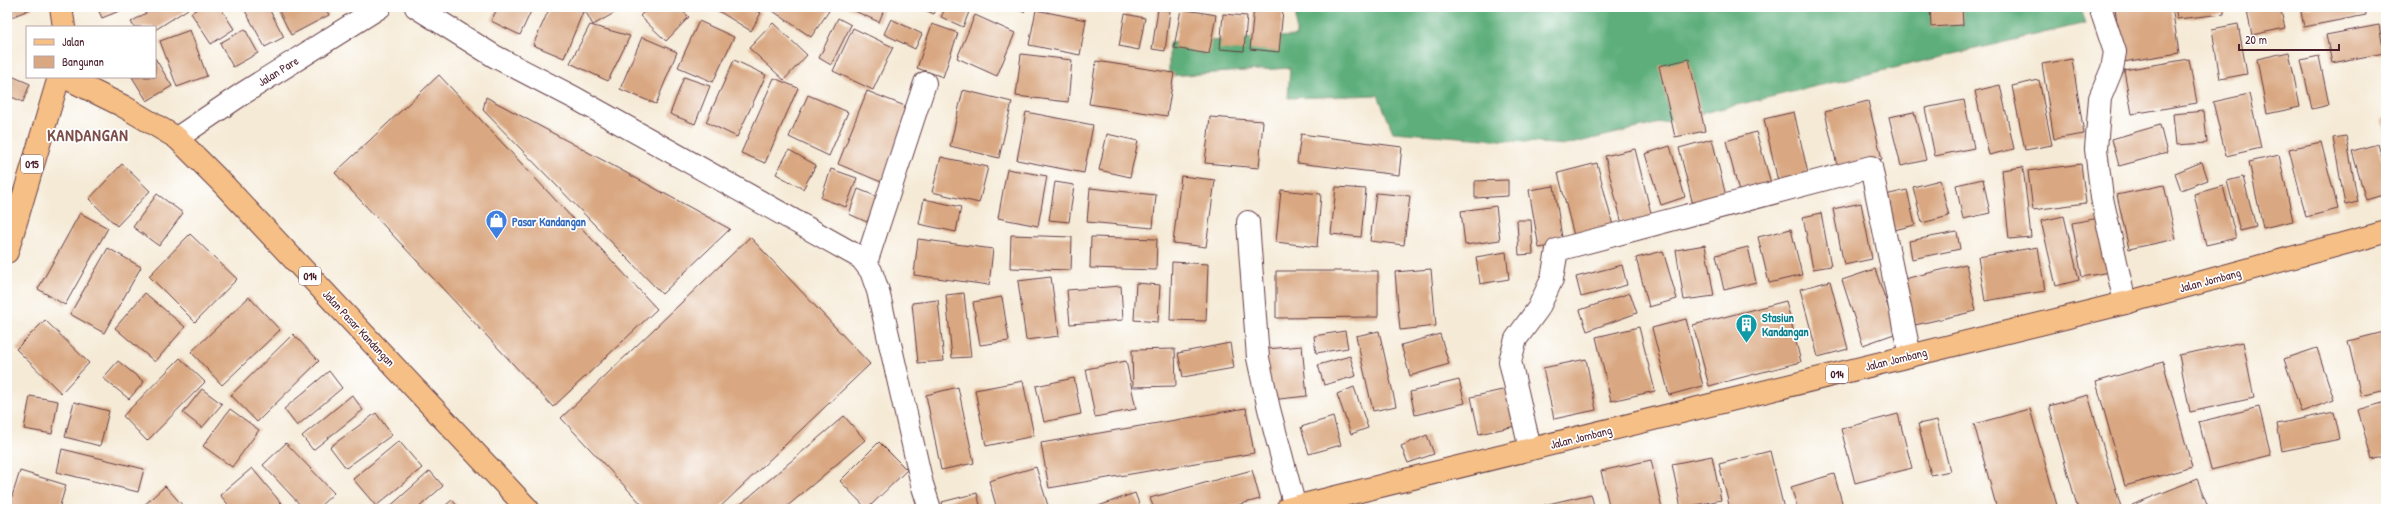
<svg xmlns="http://www.w3.org/2000/svg" width="2393" height="516" viewBox="0 0 2393 516" font-family="'Patrick Hand',sans-serif">
  <style>
    .forest { fill: #5dae7a; stroke: #546652 }
    .building { fill: #d9a781 }
    .lines { fill: none; stroke-linecap: round; stroke-linejoin: round }
    .minor-casing { stroke: #643d45; stroke-width: 24 }
    .major-casing { stroke: #643d45; stroke-width: 24 }
    .minor { stroke: #fff; stroke-width: 22 }
    .major { stroke: #f5bf86; stroke-width: 22 }
    .labels { text-anchor: middle; dominant-baseline: central; stroke-width: 3.5; stroke-linejoin: round; paint-order: stroke }
    .shield { fill: #fff; stroke: #80626b; stroke-width: 1 }
    .shield-label { font-size: 11px; font-weight: bold; fill: #4a1f2b }
    .street-label { font-size: 12px; fill: #4a1f2b; stroke: #fff }
    .shop-label { font-size: 12px; font-weight: bold; fill: #366cbe; stroke: #fff; text-anchor: start }
    .culture-label { font-size: 12px; font-weight: bold; fill: #0d838f; stroke: #fff; text-anchor: start }
    .district-label { font-size: 16px; font-weight: bold; letter-spacing: 1px; fill: #7c4f49; stroke: #fff }
  </style>
  <rect width="100%" height="100%" fill="#fff"/>
  <filter id="ink" filterUnits="userSpaceOnUse"><feTurbulence type="fractalNoise" baseFrequency=".025" numOctaves="2"/><feDisplacementMap in="SourceGraphic" scale="8" xChannelSelector="R" yChannelSelector="G"/><feConvolveMatrix kernelMatrix="1 2 1 2 8 2 1 2 1" color-interpolation-filters="sRGB"/></filter>
  <filter id="wash" filterUnits="userSpaceOnUse"><feTurbulence type="fractalNoise" baseFrequency=".012" numOctaves="4" result="noise"/><feDisplacementMap in="SourceGraphic" scale="16" xChannelSelector="R" yChannelSelector="G"/><feGaussianBlur stdDeviation="0.9" result="paint"/><feColorMatrix in="noise" values="0 0 0 0 0 0 0 0 0 0 0 0 0 0 0 0 0 1.4 0 .05"/><feComposite in="paint" operator="in"/></filter>
  <g filter="url(#wash)">
    <rect width="100%" height="100%" fill="#f5ead6"/>
    <polygon class="forest" points="1296,7 2080,7 2086,23 1566,145 1393,132 1378,95 1288,98 1290,68 1169,76 1169,43 1296,36"/>
    <g id="blocks">
      <g class="building">
        <polygon points="7,7 33,7 33,8 7,19"/>
        <polygon points="97,7 129,7 102,18"/>
        <polygon points="156,7 187,7 188,9 155,30 155,27 134,27 131,22"/>
        <polygon points="200,7 220,7 234,29 211,44 191,13"/>
        <polygon points="243,7 268,7 284,37 265,47"/>
        <polygon points="277,7 325,7 329,15 291,35"/>
        <polygon points="498,7 533,7 520,35 491,21"/>
        <polygon points="550,7 572,7 583,12 564,58 533,45"/>
        <polygon points="583,7 625,7 593,25"/>
        <polygon points="649,7 678,7 689,17 666,41 640,16"/>
        <polygon points="712,7 750,7 761,13 751,31"/>
        <polygon points="767,7 823,7 829,11 811,37"/>
        <polygon points="846,7 885,7 879,22"/>
        <polygon points="919,7 937,7 934,14"/>
        <polygon points="946,7 971,7 963,27 941,17"/>
        <polygon points="1011,7 1026,7 1024,12"/>
        <polygon points="1254,7 1283,10 1279,52 1250,49"/>
        <polygon points="1930,7 1962,7 1963,25 1931,27"/>
        <polygon points="2125,7 2172,7 2179,53 2123,62 2115,9"/>
        <polygon points="2175,7 2224,7 2224,14 2177,19"/>
        <polygon points="2246,7 2280,7 2285,28 2252,35"/>
        <polygon points="2300,7 2365,7 2366,15 2304,27"/>
        <polygon points="1158,9 1170,11 1165,51 1152,49"/>
        <polygon points="1181,9 1216,15 1209,54 1174,48"/>
        <polygon points="1036,10 1086,20 1080,55 1029,45"/>
        <polygon points="1125,14 1145,18 1139,50 1119,46"/>
        <polygon points="1223,14 1247,16 1244,51 1220,49"/>
        <polygon points="975,15 1015,33 997,76 957,58"/>
        <polygon points="838,18 851,25 831,65 819,58"/>
        <polygon points="891,19 922,34 915,49 884,34"/>
        <polygon points="699,21 734,37 713,82 678,67"/>
        <polygon points="773,23 807,55 784,80 749,48"/>
        <polygon points="932,24 958,33 943,77 917,68"/>
        <polygon points="2238,24 2247,74 2220,79 2212,29"/>
        <polygon points="590,25 630,36 608,81 570,63"/>
        <polygon points="2379,25 2384,53 2332,63 2326,35"/>
        <polygon points="853,28 893,47 873,90 833,71"/>
        <polygon points="245,29 258,53 233,67 220,43"/>
        <polygon points="190,30 207,76 177,87 160,41"/>
        <polygon points="642,37 677,52 656,104 620,89"/>
        <polygon points="2289,52 2300,107 2267,114 2257,59"/>
        <polygon points="1021,54 1072,60 1068,102 1016,96"/>
        <polygon points="2319,56 2329,105 2312,109 2301,60"/>
        <polygon points="155,58 172,86 147,101 132,77 155,77"/>
        <polygon points="1689,59 1705,131 1675,137 1659,66"/>
        <polygon points="2072,59 2084,134 2054,139 2042,64"/>
        <polygon points="2189,59 2197,103 2132,114 2124,70"/>
        <polygon points="734,60 766,75 737,137 706,122"/>
        <polygon points="1096,61 1174,73 1167,116 1089,104"/>
        <polygon points="7,74 30,84 23,102 7,95"/>
        <polygon points="439,75 657,309 553,407 335,173"/>
        <polygon points="684,77 710,86 695,124 670,114"/>
        <polygon points="774,78 798,88 765,163 741,153"/>
        <polygon points="2039,80 2052,145 2025,150 2012,86"/>
        <polygon points="2000,85 2014,149 1989,155 1975,91"/>
        <polygon points="963,90 1012,102 999,158 950,146"/>
        <polygon points="867,91 910,108 881,182 838,164"/>
        <polygon points="2249,94 2261,148 2226,156 2213,102"/>
        <polygon points="808,95 848,112 829,156 789,137"/>
        <polygon points="486,97 730,229 662,294 483,110"/>
        <polygon points="1964,100 1974,148 1935,156 1925,108"/>
        <polygon points="1868,101 1882,159 1838,170 1825,112"/>
        <polygon points="2204,111 2207,143 2176,145 2173,114"/>
        <polygon points="1026,112 1093,125 1084,173 1017,160"/>
        <polygon points="1794,112 1809,178 1779,186 1764,119"/>
        <polygon points="1914,112 1926,160 1901,166 1889,117"/>
        <polygon points="1210,117 1263,121 1259,168 1205,163"/>
        <polygon points="2386,117 2386,135 2385,135 2381,118"/>
        <polygon points="2160,125 2167,153 2119,166 2112,139"/>
        <polygon points="1756,132 1771,183 1739,192 1726,141"/>
        <polygon points="1107,134 1138,141 1130,177 1099,170"/>
        <polygon points="1301,134 1402,147 1399,175 1297,163"/>
        <polygon points="2346,136 2358,202 2345,205 2333,138"/>
        <polygon points="1712,139 1726,196 1693,205 1679,148"/>
        <polygon points="2321,142 2338,209 2306,217 2289,149"/>
        <polygon points="2378,144 2386,172 2386,194 2366,200 2352,151"/>
        <polygon points="1670,146 1685,197 1661,205 1645,154"/>
        <polygon points="1635,149 1652,217 1622,224 1605,156"/>
        <polygon points="789,150 816,165 803,189 776,174"/>
        <polygon points="2279,155 2293,221 2263,228 2249,162"/>
        <polygon points="941,157 988,167 979,203 932,192"/>
        <polygon points="2202,162 2208,180 2181,190 2175,173"/>
        <polygon points="1597,163 1613,226 1574,236 1558,173"/>
        <polygon points="122,164 150,191 117,226 89,199"/>
        <polygon points="2081,164 2086,203 2033,210 2028,171"/>
        <polygon points="2023,167 2031,237 2009,239 2002,170"/>
        <polygon points="831,169 857,178 846,207 821,198"/>
        <polygon points="1007,169 1047,176 1038,226 998,218"/>
        <polygon points="1181,176 1215,180 1206,247 1173,243"/>
        <polygon points="2243,177 2256,227 2240,231 2227,181"/>
        <polygon points="1983,179 1990,213 1963,219 1956,185"/>
        <polygon points="1508,180 1508,196 1475,198 1475,181"/>
        <polygon points="1940,180 1949,216 1922,223 1913,187"/>
        <polygon points="1055,182 1074,185 1069,222 1049,220"/>
        <polygon points="2164,185 2176,239 2129,249 2117,195"/>
        <polygon points="1554,186 1563,244 1539,248 1529,190"/>
        <polygon points="2223,186 2236,238 2206,245 2194,194"/>
        <polygon points="1336,187 1366,189 1361,237 1331,234"/>
        <polygon points="1090,188 1156,195 1153,228 1087,222"/>
        <polygon points="858,189 878,197 867,222 849,214"/>
        <polygon points="1281,190 1321,194 1317,247 1276,242"/>
        <polygon points="1907,190 1915,225 1890,231 1881,196"/>
        <polygon points="1376,193 1410,196 1404,245 1370,241"/>
        <polygon points="157,194 183,213 159,246 133,227"/>
        <polygon points="924,199 961,207 956,232 919,224"/>
        <polygon points="1861,203 1872,259 1844,265 1833,209"/>
        <polygon points="1496,206 1500,240 1465,245 1461,211"/>
        <polygon points="80,213 108,228 65,305 38,289"/>
        <polygon points="1821,213 1831,266 1813,269 1803,217"/>
        <polygon points="2064,216 2079,280 2056,286 2041,221"/>
        <polygon points="2099,218 2109,272 2082,277 2072,223"/>
        <polygon points="1517,220 1531,220 1533,254 1519,255"/>
        <polygon points="1791,229 1802,275 1769,283 1758,237"/>
        <polygon points="1957,232 1960,249 1912,259 1909,241"/>
        <polygon points="190,234 237,279 195,322 149,276"/>
        <polygon points="1011,235 1072,237 1071,270 1010,268"/>
        <polygon points="750,237 870,364 718,509 646,509 561,418"/>
        <polygon points="1091,237 1157,239 1156,270 1090,268"/>
        <polygon points="918,239 993,249 989,285 914,275"/>
        <polygon points="1705,245 1714,296 1684,300 1676,250"/>
        <polygon points="1748,247 1756,282 1724,290 1716,255"/>
        <polygon points="2038,247 2045,291 1985,301 1978,257"/>
        <polygon points="108,248 141,267 104,333 70,314"/>
        <polygon points="1663,251 1677,299 1649,307 1636,258"/>
        <polygon points="1506,252 1509,279 1480,284 1476,257"/>
        <polygon points="1172,262 1208,264 1206,321 1170,320"/>
        <polygon points="1966,264 1976,311 1915,325 1904,279"/>
        <polygon points="1622,265 1627,285 1581,297 1576,277"/>
        <polygon points="1431,269 1436,326 1400,330 1395,272"/>
        <polygon points="1875,269 1897,333 1863,345 1842,280"/>
        <polygon points="1276,271 1378,271 1378,317 1276,318"/>
        <polygon points="1051,277 1059,336 1026,340 1018,281"/>
        <polygon points="1830,281 1848,349 1818,357 1800,289"/>
        <polygon points="1136,283 1160,285 1158,322 1134,320"/>
        <polygon points="1121,286 1123,320 1070,324 1067,290"/>
        <polygon points="145,293 185,327 155,362 115,328"/>
        <polygon points="964,293 971,357 952,358 946,295"/>
        <polygon points="1630,293 1637,313 1587,331 1580,310"/>
        <polygon points="249,297 280,330 222,385 191,352"/>
        <polygon points="1002,297 1009,341 980,345 973,302"/>
        <polygon points="938,300 944,361 918,363 912,303"/>
        <polygon points="1786,301 1801,362 1709,386 1693,325"/>
        <polygon points="1686,319 1703,386 1669,395 1652,328"/>
        <polygon points="45,320 89,363 61,393 16,349"/>
        <polygon points="1639,327 1655,391 1611,401 1596,337"/>
        <polygon points="1345,331 1348,348 1316,353 1314,336"/>
        <polygon points="1379,331 1396,406 1373,411 1356,336"/>
        <polygon points="2384,332 2386,390 2361,396 2348,341"/>
        <polygon points="293,334 319,361 257,422 231,395"/>
        <polygon points="1440,334 1449,364 1410,376 1401,345"/>
        <polygon points="2243,342 2254,398 2190,412 2179,355"/>
        <polygon points="1230,343 1234,368 1183,377 1178,353"/>
        <polygon points="1302,346 1307,396 1271,400 1266,349"/>
        <polygon points="2317,348 2334,400 2301,412 2284,359"/>
        <polygon points="1175,349 1176,386 1133,387 1132,350"/>
        <polygon points="1350,356 1356,376 1324,385 1318,365"/>
        <polygon points="180,358 205,382 147,441 123,416"/>
        <polygon points="1586,359 1596,410 1554,419 1543,368"/>
        <polygon points="118,361 144,382 129,399 103,378"/>
        <polygon points="1126,361 1136,409 1095,417 1086,369"/>
        <polygon points="2163,362 2192,467 2125,486 2096,382"/>
        <polygon points="329,371 342,388 297,426 284,409"/>
        <polygon points="1074,378 1081,414 1044,422 1036,386"/>
        <polygon points="1459,380 1465,403 1415,415 1410,392"/>
        <polygon points="1023,381 1034,436 986,446 975,390"/>
        <polygon points="958,387 974,463 941,470 926,395"/>
        <polygon points="1354,387 1368,428 1351,434 1337,394"/>
        <polygon points="1511,388 1520,425 1479,434 1471,397"/>
        <polygon points="202,389 222,404 202,428 183,413"/>
        <polygon points="352,395 363,410 313,450 302,436"/>
        <polygon points="2088,395 2121,507 2115,509 2078,509 2049,406"/>
        <polygon points="30,396 58,401 52,434 24,429"/>
        <polygon points="74,402 109,411 100,446 65,437"/>
        <polygon points="2386,402 2386,455 2372,460 2358,410"/>
        <polygon points="2259,407 2271,455 2211,470 2199,422"/>
        <polygon points="1246,408 1254,453 1049,488 1041,443"/>
        <polygon points="230,409 259,430 232,467 203,446"/>
        <polygon points="2030,409 2058,509 1997,509 1974,424"/>
        <polygon points="2334,412 2340,439 2282,451 2277,424"/>
        <polygon points="376,413 392,435 346,468 330,447"/>
        <polygon points="1898,414 1912,468 1855,483 1841,429"/>
        <polygon points="844,416 865,440 784,509 735,509"/>
        <polygon points="1333,417 1341,445 1309,454 1301,427"/>
        <polygon points="1937,420 1950,471 1931,475 1918,424"/>
        <polygon points="1427,435 1434,454 1408,463 1401,446"/>
        <polygon points="399,441 422,468 376,506 353,479"/>
        <polygon points="879,442 907,470 867,509 840,481"/>
        <polygon points="286,443 334,493 317,509 304,509 263,465"/>
        <polygon points="62,449 144,469 138,492 57,472"/>
        <polygon points="1770,451 1784,509 1730,509 1719,464"/>
        <polygon points="1712,456 1721,500 1681,508 1672,464"/>
        <polygon points="1651,460 1662,509 1610,509 1601,471"/>
        <polygon points="1036,467 1049,509 997,509 989,481"/>
        <polygon points="252,468 286,509 232,509 220,495"/>
        <polygon points="1252,470 1260,499 1222,509 1154,509 1150,498"/>
        <polygon points="20,471 66,485 59,509 8,509"/>
        <polygon points="430,471 443,486 417,509 387,509"/>
        <polygon points="1834,474 1843,506 1834,509 1798,509 1791,487"/>
        <polygon points="2197,479 2209,509 2133,509 2132,505"/>
        <polygon points="165,486 186,509 140,509"/>
        <polygon points="977,493 981,509 944,509 942,502"/>
        <polygon points="1135,493 1141,509 1090,509"/>
        <polygon points="1591,494 1595,509 1545,509 1544,505"/>
        <polygon points="452,500 460,509 441,509"/>
        <polygon points="921,505 921,509 905,509 905,508"/>
      </g>
    </g>
  </g>
  <g filter="url(#ink)">
    <use href="#blocks" fill-opacity="0" stroke="#643d45" stroke-width="1"/>
    <g class="lines">
      <defs>
        <g id="minor">
          <polyline points="416,7 494,56 575,98 861,258 871,271 878,291 922,484 930,509"/>
          <polyline points="2100,7 2115,52 2112,69 2100,98 2096,149 2102,198 2125,303"/>
          <polyline points="177,138 242,94 380,7"/>
          <polyline points="1248,222 1258,358 1269,409 1295,507"/>
          <polyline points="866,263 925,83"/>
          <polyline points="1530,449 1510,361 1516,339 1538,309 1552,279 1557,250 1871,167 1910,356"/>
        </g>
        <g id="major">
          <polyline points="61,7 64,27"/>
          <polyline points="64,77 123,106 177,138 224,185 528,509"/>
          <polyline points="7,252 59,77"/>
          <polyline points="1287,509 2125,303 2386,232"/>
        </g>
      </defs>
      <use href="#minor" class="minor-casing"/>
      <use href="#major" class="major-casing"/>
      <use href="#minor" class="minor"/>
      <use href="#major" class="major"/>
    </g>
  </g>
  <defs>
    <symbol id="shop-pin" viewBox="-11 -11 22 30"><path d="M0 17L-7.5 6A9.5 9.5 0 1 1 7.5 6Z" fill="#3f7fe0" stroke="#fff"/><path d="M-5-2.5h2.3a2.7 3.5 0 0 1 5.4 0H5L5.5 6h-11ZM-1.5-2.5h3a1.5 2.3 0 0 0-3 0Z" fill="#fff"/></symbol>
    <symbol id="building-pin" viewBox="-11 -11 22 30"><path d="M0 17L-7.5 6A9.5 9.5 0 1 1 7.5 6Z" fill="#0f9aa8" stroke="#fff"/><path d="M-4-6H4V6H1V3H-1V6H-4ZM-2.5-4.3h1.7v1.8h-1.7ZM.8-4.3h1.7v1.8H.8ZM-2.5-1h1.7V.8h-1.7ZM.8-1h1.7V.8H.8Z" fill="#fff"/></symbol>
  </defs>
  <g fill-rule="evenodd">
    <use href="#shop-pin" x="484" y="208" width="25" height="34"/>
    <use href="#building-pin" x="1734" y="312" width="25" height="34"/>
  </g>
  <g class="labels">
    <g class="shield">
      <rect x="21" y="155" width="22" height="18" rx="3"/>
      <rect x="299" y="267" width="22" height="18" rx="3"/>
      <rect x="1826" y="365" width="22" height="18" rx="3"/>
    </g>
    <g class="shield-label">
      <text x="32" y="164">015</text>
      <text x="310" y="276">014</text>
      <text x="1837" y="374">014</text>
    </g>
    <g class="street-label">
      <text transform="translate(278 71) rotate(-32)">Jalan Pare</text>
      <text transform="translate(2210 280) rotate(-15)">Jalan Jombang</text>
      <text transform="translate(359 328) rotate(47)">Jalan Pasar Kandangan</text>
      <text transform="translate(1896 359) rotate(-14)">Jalan Jombang</text>
      <text transform="translate(1581 437) rotate(-14)">Jalan Jombang</text>
    </g>
    <g class="shop-label">
      <text x="512" y="221">Pasar Kandangan</text>
    </g>
    <g class="culture-label">
      <text x="1762" y="317">Stasiun<tspan x="1762" dy="14">Kandangan</tspan></text>
    </g>
    <g class="district-label">
      <text x="88" y="135">KANDANGAN</text>
    </g>
  </g>
  <rect width="2393" height="516" fill="none" stroke="#fff" stroke-width="24"/>
  <rect x="26" y="26" width="130" height="52" fill="#ffffff" stroke="#b7a5aa"/>
  <rect x="34" y="39" width="20" height="6" fill="#f5bf86" stroke="#b7a5aa"/>
  <text x="62" y="46" font-size="12" fill="#4a1f2b">Jalan</text>
  <rect x="34" y="56" width="20" height="12" fill="#d9a781" stroke="#b7a5aa"/>
  <text x="62" y="66" font-size="12" fill="#4a1f2b">Bangunan</text>
  <path d="M2239 44v6h100v-6" fill="none" stroke="#4a1f2b" stroke-width="2"/>
  <text x="2245" y="44" font-size="12" fill="#4a1f2b" stroke="#ffffff" stroke-width="3" paint-order="stroke">20 m</text>
</svg>
